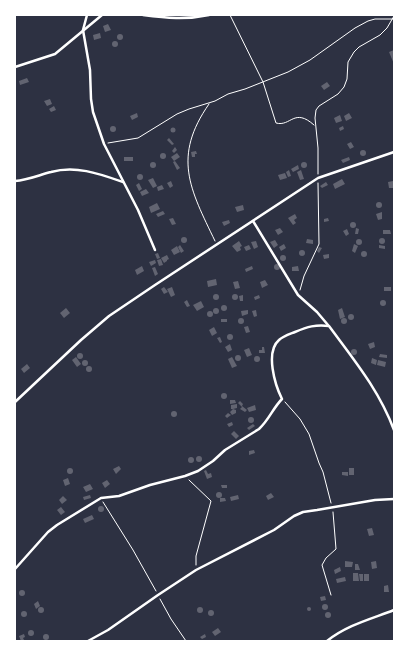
<svg xmlns="http://www.w3.org/2000/svg" width="409" height="656" viewBox="0 0 409 656" font-family="Raleway,sans-serif">
  <style>
    .building { fill: #626471 }
    .lines { fill: none; stroke-linecap: round; stroke-linejoin: round }
    .path { stroke: #fff; stroke-width: 1 }
    .minor { stroke: #fff; stroke-width: 2.5 }
  </style>
  <rect width="100%" height="100%" fill="#2d3142"/>
  <g class="building">
    <polygon points="108,24 111,30 105,32 103,26"/>
    <polygon points="100,33 101,38 94,40 93,35"/>
    <circle cx="120" cy="37" r="3"/>
    <circle cx="115" cy="44" r="3"/>
    <polygon points="394,50 394,64 389,52"/>
    <polygon points="27,78 29,82 20,85 19,81"/>
    <polygon points="327,82 330,86 324,90 321,86"/>
    <polygon points="50,99 52,104 47,106 44,101"/>
    <polygon points="54,106 56,110 51,112 49,109"/>
    <polygon points="137,113 138,117 132,120 130,116"/>
    <polygon points="349,113 352,118 346,121 344,116"/>
    <polygon points="340,115 342,121 336,123 334,118"/>
    <polygon points="343,126 344,129 340,131 339,128"/>
    <circle cx="113" cy="129" r="3"/>
    <circle cx="173" cy="130" r="2.5"/>
    <polygon points="169,138 174,144 172,145 167,140"/>
    <polygon points="351,142 354,147 350,149 347,144"/>
    <polygon points="175,147 177,150 174,153 172,151"/>
    <circle cx="363" cy="153" r="3"/>
    <polygon points="196,151 197,154 195,154 195,157 192,157 191,152"/>
    <polygon points="177,153 180,157 174,161 171,157"/>
    <circle cx="163" cy="156" r="3"/>
    <rect x="124" y="157" width="9" height="4"/>
    <polygon points="349,157 350,160 343,163 341,160"/>
    <polygon points="175,161 180,168 177,170 173,162"/>
    <circle cx="304" cy="165" r="3"/>
    <circle cx="153" cy="165" r="3"/>
    <polygon points="298,165 299,169 293,172 291,169"/>
    <polygon points="289,170 291,176 288,177 286,172"/>
    <polygon points="301,170 304,179 300,180 297,172"/>
    <polygon points="285,173 287,178 280,180 278,175"/>
    <circle cx="140" cy="177" r="3"/>
    <polygon points="153,178 157,186 153,188 148,180"/>
    <polygon points="342,179 345,184 335,189 333,184"/>
    <polygon points="171,181 173,186 170,188 167,183"/>
    <polygon points="393,181 394,188 389,188 388,182"/>
    <polygon points="326,182 328,185 322,188 320,186"/>
    <polygon points="139,183 142,189 139,191 136,185"/>
    <polygon points="162,185 164,189 158,191 157,187"/>
    <polygon points="146,189 149,193 142,196 140,192"/>
    <circle cx="379" cy="205" r="3"/>
    <polygon points="157,203 160,209 151,213 149,207"/>
    <polygon points="243,205 244,210 237,212 235,207"/>
    <polygon points="163,211 165,214 158,217 156,214"/>
    <polygon points="382,212 382,219 378,220 376,214"/>
    <polygon points="295,214 297,218 294,220 296,223 293,225 288,218"/>
    <polygon points="173,218 176,224 172,225 169,219"/>
    <polygon points="328,218 329,221 324,222 324,219"/>
    <polygon points="229,220 230,223 224,226 222,222"/>
    <circle cx="353" cy="225" r="3"/>
    <polygon points="280,228 283,232 278,235 275,230"/>
    <polygon points="356,228 359,229 358,234 355,234"/>
    <polygon points="347,229 349,234 346,236 343,231"/>
    <polygon points="383,230 390,230 391,234 383,234"/>
    <circle cx="184" cy="240" r="3"/>
    <circle cx="382" cy="241" r="3"/>
    <polygon points="307,239 313,240 313,244 306,243"/>
    <circle cx="359" cy="242" r="3"/>
    <polygon points="275,240 278,245 274,248 270,242"/>
    <polygon points="239,241 242,246 240,247 241,250 237,252 232,246"/>
    <polygon points="256,241 258,247 254,249 251,242"/>
    <polygon points="284,244 286,248 281,251 279,247"/>
    <polygon points="354,244 358,246 355,253 352,251"/>
    <polygon points="180,245 184,251 181,253 178,247"/>
    <polygon points="249,245 251,249 246,251 244,247"/>
    <polygon points="379,245 385,246 385,249 379,248"/>
    <polygon points="177,246 180,252 174,255 171,250"/>
    <polygon points="319,247 322,248 319,253 317,251"/>
    <circle cx="302" cy="253" r="3"/>
    <circle cx="364" cy="254" r="3"/>
    <polygon points="158,253 160,258 157,259 155,254"/>
    <polygon points="329,254 329,258 324,259 323,255"/>
    <polygon points="167,255 169,259 167,260 167,261 164,263 161,258"/>
    <circle cx="283" cy="258" r="3"/>
    <polygon points="161,259 163,265 159,266 157,260"/>
    <polygon points="155,260 156,263 151,266 149,262"/>
    <circle cx="277" cy="267" r="3"/>
    <polygon points="142,266 144,271 137,275 135,270"/>
    <polygon points="252,266 253,269 246,272 245,269"/>
    <polygon points="298,266 299,271 292,271 292,267"/>
    <polygon points="155,267 158,274 155,276 152,268"/>
    <polygon points="216,279 217,285 208,287 207,281"/>
    <polygon points="265,280 268,285 262,288 260,282"/>
    <polygon points="238,281 240,288 235,289 233,282"/>
    <polygon points="164,287 168,292 164,294 161,289"/>
    <polygon points="172,287 175,295 171,297 167,289"/>
    <rect x="384" y="287" width="7" height="4"/>
    <circle cx="235" cy="297" r="3"/>
    <circle cx="216" cy="297" r="3"/>
    <polygon points="243,295 243,301 240,301 239,296"/>
    <polygon points="259,295 260,298 255,300 254,297"/>
    <polygon points="187,300 190,306 187,307 184,302"/>
    <circle cx="383" cy="303" r="3"/>
    <polygon points="201,301 204,307 197,311 193,305"/>
    <circle cx="224" cy="308" r="3"/>
    <polygon points="66,308 70,313 64,318 60,313"/>
    <polygon points="342,308 345,317 340,319 338,310"/>
    <circle cx="216" cy="311" r="3"/>
    <polygon points="248,310 248,314 242,316 241,311"/>
    <polygon points="256,310 257,316 254,317 252,311"/>
    <circle cx="210" cy="314" r="3"/>
    <circle cx="351" cy="317" r="3"/>
    <circle cx="344" cy="321" r="3"/>
    <circle cx="241" cy="321" r="3"/>
    <rect x="221" y="319" width="6" height="3"/>
    <polygon points="248,326 250,332 246,333 244,327"/>
    <polygon points="214,327 217,333 212,336 209,330"/>
    <circle cx="230" cy="337" r="3"/>
    <polygon points="220,337 222,342 220,343 217,338"/>
    <polygon points="374,342 375,347 370,349 368,344"/>
    <polygon points="230,344 232,350 228,352 225,347"/>
    <polygon points="262,347 264,347 265,353 259,353 259,350 262,350"/>
    <polygon points="249,348 252,355 247,357 244,350"/>
    <circle cx="354" cy="352" r="3"/>
    <circle cx="80" cy="356" r="3"/>
    <polygon points="380,354 387,355 387,358 379,357"/>
    <circle cx="238" cy="358" r="3"/>
    <circle cx="257" cy="359" r="3"/>
    <polygon points="76,357 81,364 77,367 72,360"/>
    <polygon points="232,357 237,366 232,368 228,359"/>
    <polygon points="372,358 377,360 376,365 371,363"/>
    <polygon points="378,360 386,362 385,367 377,365"/>
    <circle cx="85" cy="363" r="3"/>
    <polygon points="27,364 30,368 24,373 21,369"/>
    <circle cx="89" cy="369" r="3"/>
    <circle cx="224" cy="396" r="3"/>
    <polygon points="230,400 235,400 236,403 230,404"/>
    <polygon points="240,401 243,404 242,406 247,410 245,412 240,409 242,407 238,403"/>
    <polygon points="237,404 237,408 233,409 236,410 236,413 232,415 230,412 233,409 231,409 231,405"/>
    <polygon points="255,405 256,410 249,412 247,408"/>
    <circle cx="174" cy="414" r="3"/>
    <polygon points="228,413 231,415 227,418 225,416"/>
    <circle cx="251" cy="420" r="3"/>
    <polygon points="232,422 233,425 229,427 227,424"/>
    <polygon points="253,424 255,426 249,430 247,428"/>
    <polygon points="234,431 239,436 236,439 231,434"/>
    <polygon points="254,450 255,453 249,455 249,451"/>
    <circle cx="199" cy="459" r="3"/>
    <circle cx="191" cy="460" r="3"/>
    <polygon points="119,466 121,469 116,474 113,469"/>
    <rect x="349" y="468" width="5" height="7"/>
    <circle cx="70" cy="471" r="3"/>
    <polygon points="206,470 208,474 211,473 212,477 207,479 204,471"/>
    <polygon points="342,472 348,472 348,476 342,475"/>
    <polygon points="68,478 70,484 65,486 63,480"/>
    <polygon points="107,480 110,484 105,488 102,483"/>
    <polygon points="90,484 93,489 86,492 83,487"/>
    <polygon points="221,485 227,485 227,488 222,488"/>
    <circle cx="219" cy="495" r="3"/>
    <polygon points="271,493 274,497 268,500 266,496"/>
    <polygon points="90,495 91,498 84,500 83,497"/>
    <polygon points="238,495 239,499 231,501 230,497"/>
    <polygon points="63,496 67,500 62,504 59,500"/>
    <polygon points="220,498 225,498 226,501 220,502"/>
    <circle cx="101" cy="509" r="3"/>
    <polygon points="61,507 65,512 61,515 57,510"/>
    <polygon points="92,515 94,519 85,523 83,519"/>
    <polygon points="372,528 374,535 369,536 367,529"/>
    <polygon points="345,561 353,562 352,567 345,567"/>
    <polygon points="376,561 377,568 372,569 371,562"/>
    <polygon points="355,564 358,564 360,570 355,570"/>
    <polygon points="340,567 341,571 335,574 334,570"/>
    <polygon points="353,573 358,573 359,581 353,581"/>
    <polygon points="359,574 363,574 363,581 360,581"/>
    <rect x="364" y="574" width="5" height="7"/>
    <polygon points="345,577 346,581 337,583 336,579"/>
    <polygon points="388,585 389,592 384,592 384,586"/>
    <circle cx="22" cy="593" r="3"/>
    <polygon points="325,596 326,600 321,601 320,597"/>
    <polygon points="38,601 40,606 36,609 34,604"/>
    <circle cx="325" cy="607" r="3"/>
    <circle cx="309" cy="609" r="2"/>
    <circle cx="41" cy="610" r="3"/>
    <circle cx="200" cy="610" r="3"/>
    <circle cx="211" cy="613" r="3"/>
    <circle cx="24" cy="614" r="3"/>
    <circle cx="328" cy="615" r="3"/>
    <polygon points="218,628 221,632 215,636 212,632"/>
    <circle cx="31" cy="633" r="3"/>
    <polygon points="24,634 25,637 23,638 24,640 21,641 19,636"/>
    <polygon points="205,634 206,637 202,639 200,637"/>
    <circle cx="46" cy="637" r="3"/>
  </g>
  <g class="lines">
    <g class="path">
      <path d="M 230,15 L 263,82 L 276,123 C 291,127 294,107 314,125"/>
      <path d="M 209,104 C 172,157 190,189 215,241"/>
      <polyline points="108,143 138,138 177,114 189,109 215,101 228,94 245,89 288,72 310,60 355,28 368,21 375,19 393,19"/>
      <polyline points="318,174 318,148 315,118 316,110 319,106 338,94 344,87 347,79 348,62 354,52 359,47 380,35 387,28 394,16"/>
      <polyline points="300,290 304,276 319,244 318,183"/>
      <polyline points="285,402 300,419 309,434 319,463 323,472 331,503"/>
      <polyline points="189,480 211,501 196,556 196,565"/>
      <polyline points="103,502 133,550 156,591"/>
      <polyline points="331,595 322,565 326,558 336,549 333,512"/>
      <polyline points="160,599 171,619 186,641"/>
    </g>
    <g class="minor">
      <polyline points="87,15 83,30 90,70 91,99 93,112 104,144 138,210 155,250"/>
      <path d="M 143,15 C 166,18 186,20 209,15"/>
      <polyline points="15,67 55,54 102,15"/>
      <path d="M 15,181 C 28,180 39,175 51,172 C 76,165 100,174 123,182"/>
      <polyline points="253,221 298,295 317,312 328,325"/>
      <polyline points="15,402 81,340 109,316 155,285 318,178 394,152"/>
      <path d="M 15,569 L 48,532 L 57,525 L 101,498 L 119,496 L 150,485 L 185,476 L 198,471 L 213,461 L 225,450 L 259,429 C 269,420 273,408 282,399 C 275,385 265,352 279,340 C 283,336 290,334 295,332 C 307,327 316,324 329,326 C 354,360 379,390 394,430"/>
      <polyline points="88,641 108,630 158,595 196,570 274,530 294,516 303,512 317,510 375,500 394,499"/>
      <path d="M 327,641 C 347,625 371,619 394,610"/>
    </g>
  </g>
  <rect width="409" height="656" fill="none" stroke="#ffffff" stroke-width="32"/>
</svg>
